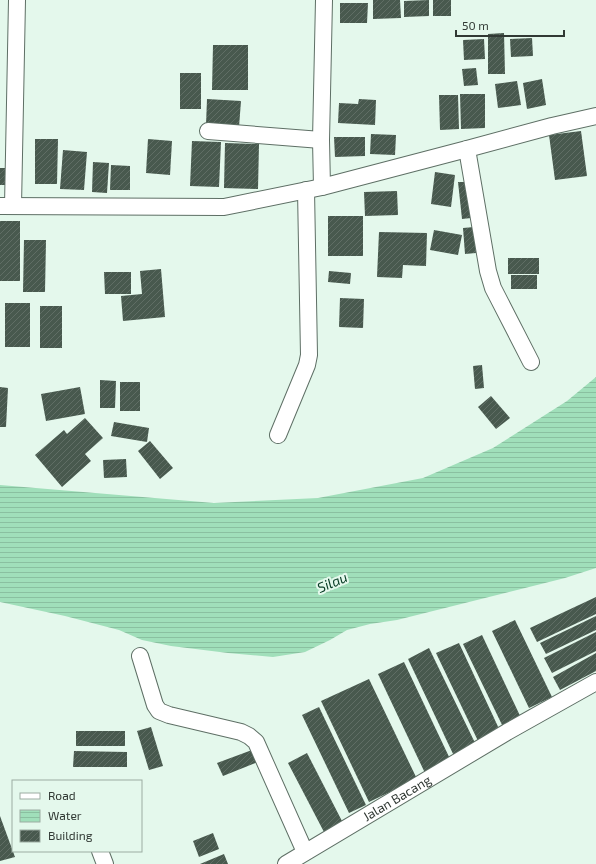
<svg xmlns="http://www.w3.org/2000/svg" width="596" height="864" viewBox="0 0 596 864" font-family="'Exo 2',sans-serif">
  <style>
    .water { fill: url(#water-rules) }
    .building { fill: url(#building-hatch) }
    .lines { fill: none; stroke-linecap: round; stroke-linejoin: round }
    .minor-casing { stroke: #5e6f65; stroke-width: 18 }
    .minor { stroke: #fff; stroke-width: 16 }
    .labels { text-anchor: middle; dominant-baseline: central; stroke-width: 4; stroke-linejoin: round; paint-order: stroke }
    .street-label { font-size: 13px; fill: #313934; stroke: #e4f8ec }
    .water-label { font-size: 14px; font-style: italic; fill: #083c25; stroke: #e4f8ec }
  </style>
  <defs>
    <pattern id="water-rules" width="6" height="5" patternUnits="userSpaceOnUse"><rect width="6" height="5" fill="#a0dfba"/><path d="M0 2.5h6" fill="none" stroke="#8ac0a0"/></pattern>
    <pattern id="building-hatch" width="6" height="6" patternUnits="userSpaceOnUse"><rect width="6" height="6" fill="#48594e"/><path d="M-1 1l2-2M0 6l6-6M5 7l2-2" fill="none" stroke="#606e65"/></pattern>
  </defs>
  <rect width="100%" height="100%" fill="#e4f8ec"/>
  <polygon class="water" points="596,377 596,568 565,578 397,620 370,624 347,630 330,640 305,652 273,657 228,653 171,646 142,640 119,630 65,616 0,602 0,485 214,503 318,498 423,478 493,448 567,401"/>
  <g class="building">
    <polygon points="373,0 400,0 401,18 373,19"/>
    <polygon points="429,0 429,16 404,17 404,1"/>
    <rect x="433" y="0" width="18" height="16"/>
    <polygon points="340,3 368,3 367,23 340,23"/>
    <polygon points="504,33 505,74 488,74 488,34"/>
    <polygon points="532,38 533,56 511,57 510,39"/>
    <polygon points="484,39 485,59 464,60 463,40"/>
    <polygon points="213,45 248,45 248,90 212,90"/>
    <polygon points="476,68 478,85 464,86 462,69"/>
    <rect x="180" y="73" width="21" height="36"/>
    <polygon points="542,79 546,105 527,109 523,83"/>
    <polygon points="517,81 521,105 498,108 495,84"/>
    <polygon points="460,94 485,94 485,128 461,129"/>
    <polygon points="439,95 458,95 459,129 440,130"/>
    <polygon points="207,99 241,101 239,127 206,125"/>
    <polygon points="359,99 376,100 375,125 338,123 339,103 358,104"/>
    <polygon points="581,131 587,176 555,180 549,135"/>
    <polygon points="371,134 396,135 395,155 370,154"/>
    <polygon points="334,137 365,137 365,156 335,157"/>
    <polygon points="35,139 58,139 57,184 35,184"/>
    <polygon points="148,139 172,141 170,175 146,173"/>
    <polygon points="192,141 221,142 219,187 190,186"/>
    <polygon points="225,143 259,144 258,189 224,188"/>
    <polygon points="63,150 87,152 84,190 60,189"/>
    <polygon points="93,162 109,163 107,193 92,192"/>
    <polygon points="111,165 130,166 130,190 110,190"/>
    <rect x="0" y="168" width="9" height="17"/>
    <polygon points="435,172 455,175 451,207 431,204"/>
    <polygon points="458,182 468,182 471,218 462,219"/>
    <polygon points="397,191 398,215 365,216 364,192"/>
    <rect x="328" y="216" width="35" height="40"/>
    <rect x="0" y="221" width="20" height="60"/>
    <polygon points="474,227 476,253 465,254 463,228"/>
    <polygon points="434,230 462,235 458,255 430,250"/>
    <polygon points="379,232 427,233 426,266 403,265 402,278 377,277"/>
    <polygon points="24,240 46,240 45,292 23,292"/>
    <rect x="508" y="258" width="31" height="16"/>
    <polygon points="161,269 165,317 123,321 121,296 142,294 140,271"/>
    <polygon points="329,271 351,273 350,284 328,282"/>
    <polygon points="104,272 131,272 131,294 105,294"/>
    <rect x="511" y="275" width="26" height="14"/>
    <polygon points="340,298 364,299 363,328 339,327"/>
    <rect x="5" y="303" width="25" height="44"/>
    <rect x="40" y="306" width="22" height="42"/>
    <polygon points="482,365 484,388 475,389 473,366"/>
    <polygon points="100,380 116,381 115,408 100,408"/>
    <rect x="120" y="382" width="20" height="29"/>
    <polygon points="0,387 8,388 6,427 0,427"/>
    <polygon points="80,387 85,414 46,421 41,394"/>
    <polygon points="491,396 510,418 496,429 478,407"/>
    <polygon points="85,418 103,438 85,454 91,461 62,487 35,455 64,430 67,434"/>
    <polygon points="114,422 149,428 147,442 111,436"/>
    <polygon points="150,441 173,468 160,479 138,451"/>
    <polygon points="126,459 127,477 104,478 103,460"/>
    <polygon points="596,597 596,614 537,642 530,628"/>
    <polygon points="596,616 596,630 546,654 540,643"/>
    <polygon points="515,620 552,697 529,708 492,631"/>
    <polygon points="596,632 596,651 552,673 544,658"/>
    <polygon points="482,635 522,720 504,729 463,644"/>
    <polygon points="459,643 501,733 479,743 436,653"/>
    <polygon points="429,648 477,747 455,758 408,659"/>
    <polygon points="596,653 596,671 560,690 553,677"/>
    <polygon points="404,662 451,761 425,773 378,674"/>
    <polygon points="369,679 417,779 369,802 321,701"/>
    <polygon points="319,707 366,805 349,813 302,715"/>
    <polygon points="151,727 163,766 149,770 137,731"/>
    <rect x="76" y="731" width="49" height="15"/>
    <polygon points="252,750 258,762 223,776 217,763"/>
    <polygon points="74,751 127,752 127,767 73,767"/>
    <polygon points="307,753 343,823 324,832 288,763"/>
    <polygon points="0,816 15,857 0,861"/>
    <polygon points="213,833 219,849 199,857 193,841"/>
    <polygon points="224,854 228,864 200,864"/>
  </g>
  <g class="lines">
    <defs>
      <g id="minor">
        <polyline points="208,131 321,140"/>
        <polyline points="467,149 488,271 493,288 531,362"/>
        <polyline points="322,187 321,140 324,0"/>
        <polyline points="0,206 224,207 322,187 467,149 552,126 596,116"/>
        <polyline points="13,206 17,0"/>
        <polyline points="278,435 307,365 309,355 306,190"/>
        <polyline points="140,656 155,705 159,711 169,715 241,732 249,736 256,742 305,852"/>
        <polyline points="100,851 105,864"/>
        <path id="s1" d="M 286,864 L 507,732 L 596,682"/>
      </g>
    </defs>
    <use href="#minor" class="minor-casing"/>
    <use href="#minor" class="minor"/>
  </g>
  <g class="labels">
    <g class="street-label">
      <text stroke="none"><textPath href="#s1" startOffset="129">Jalan Bacang</textPath></text>
    </g>
    <g class="water-label">
      <text transform="translate(332 582) rotate(-23)">Silau</text>
    </g>
  </g>
  <rect x="12" y="780" width="130" height="72" fill="#e4f8ec" stroke="#9caca2"/>
  <rect x="20" y="793" width="20" height="6" fill="#ffffff" stroke="#9caca2"/>
  <text x="48" y="800" font-size="12" fill="#313934">Road</text>
  <rect x="20" y="810" width="20" height="12" fill="url(#water-rules)" stroke="#9caca2"/>
  <text x="48" y="820" font-size="12" fill="#313934">Water</text>
  <rect x="20" y="830" width="20" height="12" fill="url(#building-hatch)" stroke="#9caca2"/>
  <text x="48" y="840" font-size="12" fill="#313934">Building</text>
  <path d="M456 30v6h108v-6" fill="none" stroke="#313934" stroke-width="2"/>
  <text x="462" y="30" font-size="12" fill="#313934" stroke="#e4f8ec" stroke-width="3" paint-order="stroke">50 m</text>
</svg>
